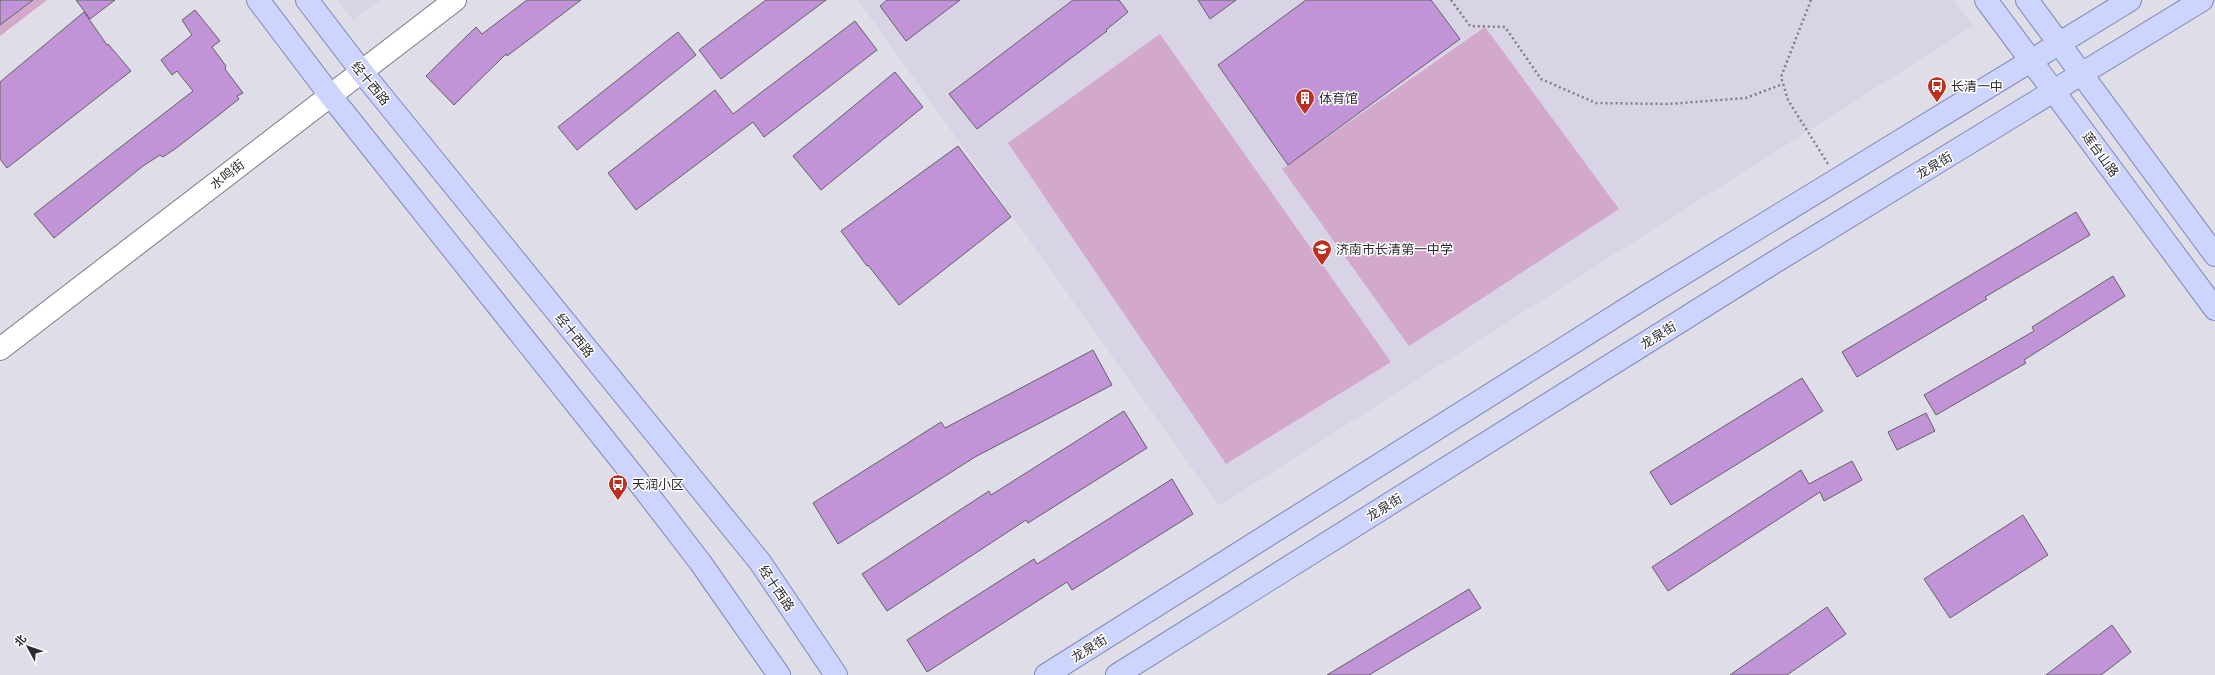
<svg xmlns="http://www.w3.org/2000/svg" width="2215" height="675" viewBox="0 0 2215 675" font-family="Cabin,'Noto Sans SC',sans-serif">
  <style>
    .built { fill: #d8d4e6 }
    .green { fill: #d2a9ca }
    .building { fill: #c094d7; stroke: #666069 }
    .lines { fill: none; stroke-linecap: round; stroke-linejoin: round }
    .minor-casing { stroke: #7d7b84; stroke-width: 24 }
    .major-casing { stroke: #7f88b6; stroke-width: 24 }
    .path { stroke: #7f7e85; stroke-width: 2.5; stroke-dasharray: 2 3; stroke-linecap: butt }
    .minor { stroke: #fff; stroke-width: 22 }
    .major { stroke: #cdd5fe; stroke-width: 22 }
    .labels { text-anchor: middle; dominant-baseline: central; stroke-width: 3; stroke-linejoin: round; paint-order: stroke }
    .street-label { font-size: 13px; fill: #2d2c30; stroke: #fff }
    .poi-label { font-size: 13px; fill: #2d2c30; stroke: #fff; text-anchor: start }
  </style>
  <rect width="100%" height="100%" fill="#dfdde7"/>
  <g class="built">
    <polygon points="337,0 380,0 353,20"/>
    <polygon points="858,0 1954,0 1973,26 1219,506"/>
  </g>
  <g class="green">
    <polygon points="0,0 47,0 0,36"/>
    <polygon points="1485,27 1619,209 1409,346 1282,169"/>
    <polygon points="1160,34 1391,362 1226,464 1008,143"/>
  </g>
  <g class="building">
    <polygon points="0,0 33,0 0,25"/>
    <polygon points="76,0 115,0 90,19"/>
    <polygon points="527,0 581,0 507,56 506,54 454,105 426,76 476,27 482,34"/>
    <polygon points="766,0 826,0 721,79 699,50"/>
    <polygon points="887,0 960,0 906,41 880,6"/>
    <polygon points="1073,0 1119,0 1128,12 1106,30 1107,31 977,129 949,94"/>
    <polygon points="1198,0 1236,0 1210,19"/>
    <polygon points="1306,0 1431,0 1460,39 1288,165 1218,65"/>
    <polygon points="195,10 220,41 212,47 226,66 225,69 243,93 237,96 239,99 215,118 175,149 163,157 160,155 143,166 54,238 34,214 193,91 177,71 172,75 161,60 192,35 182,20"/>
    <polygon points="84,12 107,45 108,44 131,71 7,168 0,159 0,82"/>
    <polygon points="855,21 877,50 764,137 753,122 636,210 608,173 715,90 733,114"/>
    <polygon points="678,32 696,55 577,150 558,127"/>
    <polygon points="895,72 923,107 821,190 793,156"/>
    <polygon points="958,146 1011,217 899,305 868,265 867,266 841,231"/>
    <polygon points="2076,212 2090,235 1985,297 1987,299 1857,377 1842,352"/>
    <polygon points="2113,276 2125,296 2024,360 2026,363 1936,415 1924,395 2034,331 2032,327"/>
    <polygon points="1093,350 1112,385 975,457 838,544 813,503 941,422 945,428"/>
    <polygon points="1802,378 1823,411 1671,505 1650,472"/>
    <polygon points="1124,411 1147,448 1028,523 1026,520 887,611 862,574 989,491 991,495"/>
    <polygon points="1926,413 1935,431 1897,450 1888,432"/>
    <polygon points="1852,461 1862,480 1824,501 1820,492 1668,591 1652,567 1801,470 1809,484"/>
    <polygon points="1172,479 1193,514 1072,590 1067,582 927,672 907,640 1034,559 1037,564"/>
    <polygon points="2023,515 2048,555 1950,618 1924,579"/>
    <polygon points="1469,589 1481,608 1369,675 1327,675"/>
    <polygon points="1827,607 1846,634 1787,675 1730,675"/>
    <polygon points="2112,625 2131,652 2101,675 2046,675"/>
  </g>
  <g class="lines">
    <defs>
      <polyline id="minor" points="0,349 455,0"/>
      <g id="major">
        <polyline points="258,0 330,95 640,484 700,562 779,675"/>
        <polyline points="307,0 362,72 760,562 836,675"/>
        <polyline points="1986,0 2215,309"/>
        <polyline points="2027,0 2215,255"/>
        <polyline points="1046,675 1647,296 2130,0"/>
        <polyline points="1117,675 1773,263 2202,0"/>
      </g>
    </defs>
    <use href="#minor" class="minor-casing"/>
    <use href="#major" class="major-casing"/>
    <g class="path">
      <polyline points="1451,0 1470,26 1505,27 1541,79 1596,103 1668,104 1746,98 1783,84"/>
      <polyline points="1811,0 1781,77 1788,100 1828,164"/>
    </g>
    <use href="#minor" class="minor"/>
    <use href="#major" class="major"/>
  </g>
  <defs>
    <symbol id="bus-pin" viewBox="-11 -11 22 30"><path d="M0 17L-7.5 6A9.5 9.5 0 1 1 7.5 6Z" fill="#bc2f1f" stroke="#fff"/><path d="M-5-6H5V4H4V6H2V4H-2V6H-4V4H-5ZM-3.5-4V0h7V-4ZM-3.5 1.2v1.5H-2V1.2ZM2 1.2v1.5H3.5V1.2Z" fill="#fff"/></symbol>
    <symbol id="building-pin" viewBox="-11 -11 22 30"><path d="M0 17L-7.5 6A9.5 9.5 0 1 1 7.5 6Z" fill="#bc2f1f" stroke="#fff"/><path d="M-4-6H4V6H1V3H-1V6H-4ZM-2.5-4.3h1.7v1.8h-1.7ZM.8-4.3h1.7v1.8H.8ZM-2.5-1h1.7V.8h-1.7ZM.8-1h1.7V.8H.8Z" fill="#fff"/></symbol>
    <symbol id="school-pin" viewBox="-11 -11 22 30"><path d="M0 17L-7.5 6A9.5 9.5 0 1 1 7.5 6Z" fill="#bc2f1f" stroke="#fff"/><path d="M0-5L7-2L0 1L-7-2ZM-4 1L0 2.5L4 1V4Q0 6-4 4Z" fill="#fff"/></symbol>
  </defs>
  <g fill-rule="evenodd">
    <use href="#bus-pin" x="1926" y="75" width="22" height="30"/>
    <use href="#building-pin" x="1294" y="87" width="22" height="30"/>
    <use href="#school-pin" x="1311" y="238" width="22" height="30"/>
    <use href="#bus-pin" x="607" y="473" width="22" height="30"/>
  </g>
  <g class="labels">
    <g class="street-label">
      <text transform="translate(371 83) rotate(51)">经十西路</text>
      <text transform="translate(2101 154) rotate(54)">莲台山路</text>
      <text transform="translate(1934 165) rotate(-31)">龙泉街</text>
      <text transform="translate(227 174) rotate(-38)">水鸣街</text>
      <text transform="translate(575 335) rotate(51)">经十西路</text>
      <text transform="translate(1658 335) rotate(-32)">龙泉街</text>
      <text transform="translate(1384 507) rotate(-32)">龙泉街</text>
      <text transform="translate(777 588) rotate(56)">经十西路</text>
      <text transform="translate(1089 648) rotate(-32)">龙泉街</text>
    </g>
    <g class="poi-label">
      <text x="1951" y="86">长清一中</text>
      <text x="1319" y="98">体育馆</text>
      <text x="1336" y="249">济南市长清第一中学</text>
      <text x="632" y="484">天润小区</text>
    </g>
  </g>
  <g transform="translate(28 647) rotate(310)" stroke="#ffffff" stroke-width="3" paint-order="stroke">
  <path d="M0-3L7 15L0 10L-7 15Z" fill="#2d2c30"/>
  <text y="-6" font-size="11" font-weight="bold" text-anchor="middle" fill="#2d2c30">北</text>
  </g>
</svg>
